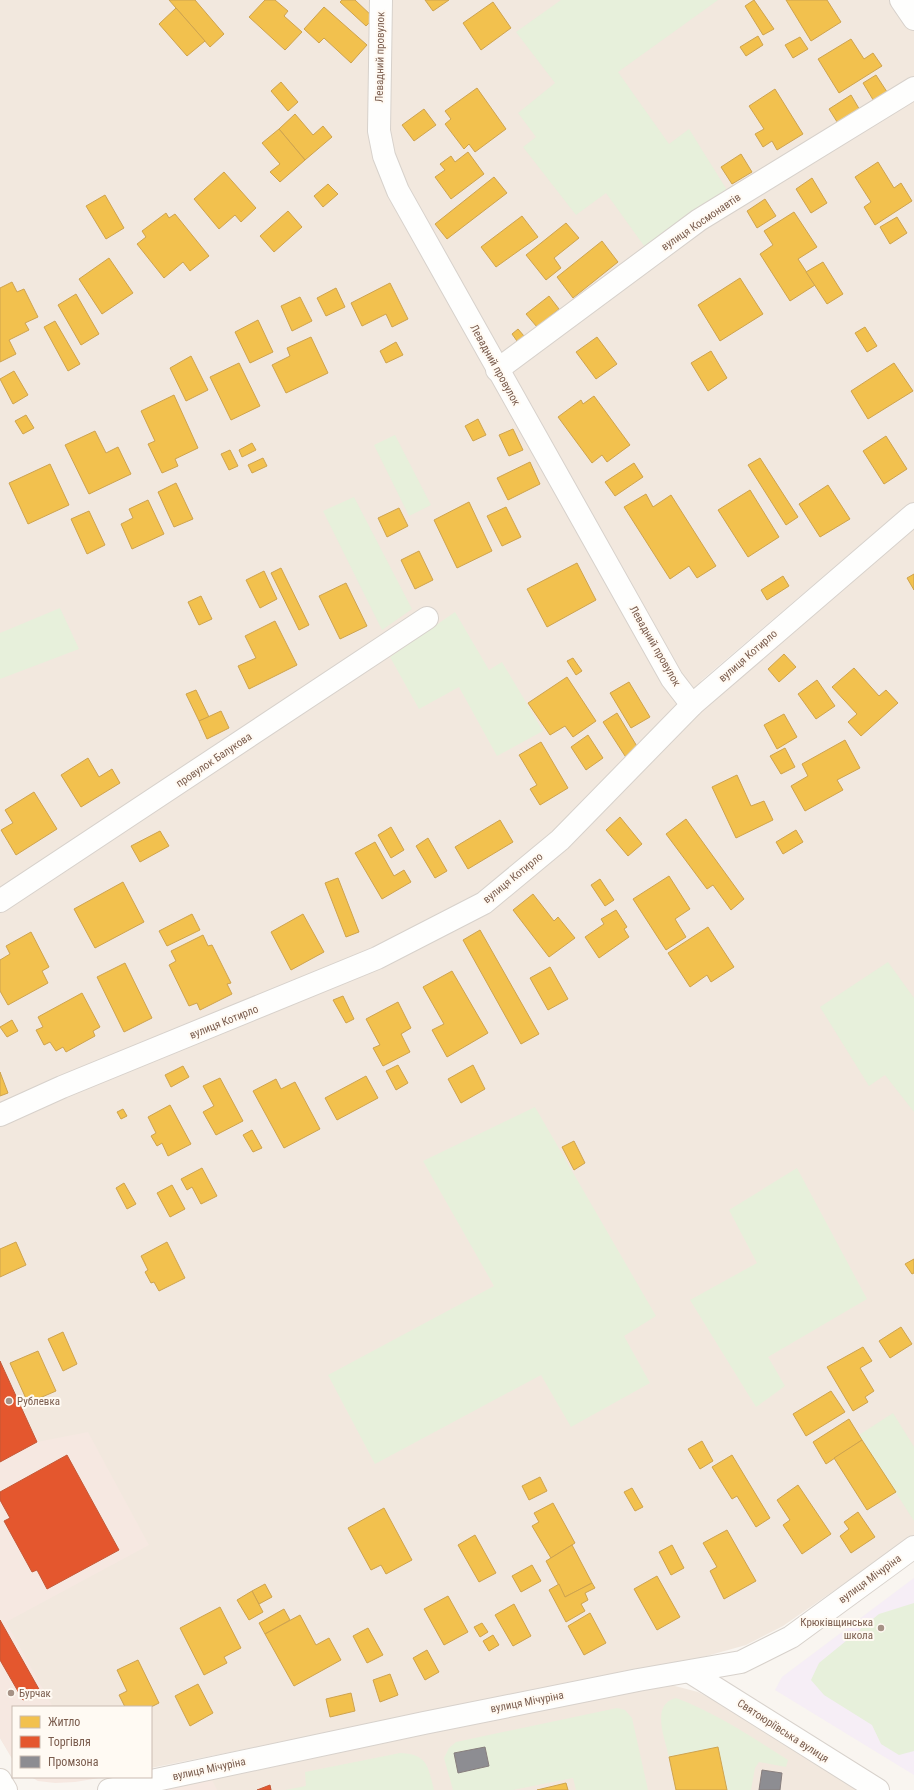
<svg xmlns="http://www.w3.org/2000/svg" width="914" height="1790" viewBox="0 0 914 1790" font-family="'Roboto Condensed',sans-serif">
  <style>
    .residential { fill: #f2e8de }
    .commercial { fill: #f6e8e1 }
    .education { fill: #f6eef6 }
    .green { fill: #e7f0db }
    .homes { fill: #f2c14e; stroke: #cea34e }
    .shops { fill: #e4572e; stroke: #c45837 }
    .industry { fill: #8d8d92; stroke: #877e7d }
    .lines { fill: none; stroke-linecap: round; stroke-linejoin: round }
    .minor-casing { stroke: #d7d1cb; stroke-width: 24 }
    .tertiary-casing { stroke: #d7d1cb; stroke-width: 24 }
    .secondary-casing { stroke: #d9d2cb; stroke-width: 24 }
    .minor { stroke: #fefefd; stroke-width: 22 }
    .tertiary { stroke: #fefefd; stroke-width: 22 }
    .secondary { stroke: #fefefd; stroke-width: 22 }
    .poi-dot { fill: #a69286; stroke: #fffaf3; stroke-width: 1.5 }
    .labels { text-anchor: middle; dominant-baseline: central; stroke-width: 4; stroke-linejoin: round; paint-order: stroke }
    .street-label { font-size: 11px; fill: #7a5c4d; stroke: #fffaf3 }
    .poi-label { font-size: 11px; fill: #7a5c4d; stroke: #fffaf3; text-anchor: start }
  </style>
  <rect width="100%" height="100%" fill="#f9f5f0"/>
  <g class="residential">
    <polygon points="0,0 914,0 914,502 901,510 702,680 675,713 551,840 479,896 373,954 0,1106"/>
    <polygon points="914,524 914,1535 783,1626 746,1645 696,1659 151,1768 151,1707 13,1707 13,1760 0,1738 0,1124 489,909 704,708"/>
    <polygon points="654,1686 675,1686 698,1692 731,1709 860,1790 164,1790"/>
  </g>
  <g class="commercial">
    <polygon points="0,1361 37,1442 88,1432 149,1545 6,1622 53,1707 13,1707 13,1760 0,1738"/>
    <polygon points="31,1777 105,1777 75,1782 55,1783 38,1781"/>
    <polygon points="212,1780 217,1790 164,1790"/>
  </g>
  <polygon class="education" points="914,1578 914,1775 775,1690 782,1677"/>
  <g class="green">
    <polygon points="561,0 718,0 618,72 669,144 689,129 727,190 647,250 606,193 576,215 523,147 536,137 518,113 555,83 516,32"/>
    <polygon points="395,435 431,505 409,516 374,445"/>
    <polygon points="354,497 412,609 382,630 323,511"/>
    <polygon points="60,608 79,649 0,679 0,633"/>
    <polygon points="455,612 489,670 502,662 543,731 497,756 459,687 419,709 390,657"/>
    <polygon points="888,962 914,998 914,1112 885,1075 869,1086 820,1007"/>
    <polygon points="535,1107 656,1316 624,1336 650,1383 571,1427 541,1375 375,1464 328,1375 494,1286 423,1161"/>
    <polygon points="797,1168 867,1299 768,1357 785,1386 756,1407 690,1300 757,1263 729,1210"/>
    <polygon points="893,1413 914,1447 914,1521 859,1435"/>
    <polygon points="914,1603 914,1751 899,1755 881,1744 872,1725 824,1695 811,1680 819,1663 879,1614"/>
    <path d="M 676,1698 C 716,1713 752,1737 788,1760 L 786,1767 L 759,1762 L 755,1768 L 751,1790 L 727,1790 L 718,1747 L 669,1757 C 665,1739 650,1704 676,1698 Z"/>
    <polygon points="617,1708 625,1710 632,1718 648,1790 576,1790 573,1778 513,1790 453,1790 444,1758 449,1748 456,1742"/>
    <path d="M 400,1753 C 428,1754 428,1767 434,1790 L 285,1790 L 306,1786 L 305,1772 Z"/>
  </g>
  <g class="homes">
    <polygon points="169,0 195,0 224,34 210,47"/>
    <polygon points="265,0 275,0 288,11 284,16 302,32 285,50 249,17"/>
    <polygon points="342,0 355,0 374,18 366,26 340,2"/>
    <polygon points="425,0 449,0 433,11"/>
    <polygon points="754,0 774,29 763,35 745,6"/>
    <polygon points="786,0 827,0 841,22 811,41"/>
    <polygon points="493,2 511,28 481,50 463,23"/>
    <polygon points="324,7 367,45 351,63 324,38 319,43 304,29"/>
    <polygon points="176,8 205,41 187,56 159,24"/>
    <polygon points="758,36 763,45 746,56 740,47"/>
    <polygon points="800,37 808,49 793,58 785,45"/>
    <polygon points="851,39 864,59 873,53 882,66 839,93 818,59"/>
    <polygon points="876,75 889,95 875,103 863,83"/>
    <polygon points="281,82 298,102 288,111 271,91"/>
    <polygon points="477,88 506,129 475,152 469,144 464,149 445,124 451,119 445,111"/>
    <polygon points="775,89 803,134 777,150 772,141 763,147 755,134 764,129 749,106"/>
    <polygon points="851,95 861,112 839,125 829,109"/>
    <polygon points="424,109 436,125 414,141 402,125"/>
    <polygon points="295,114 313,135 323,126 332,137 305,160 279,129"/>
    <polygon points="279,129 305,160 280,182 270,172 280,164 262,143"/>
    <polygon points="468,152 484,174 451,199 435,177 445,170 440,164 451,156 455,162"/>
    <polygon points="741,154 752,172 732,184 721,167"/>
    <polygon points="878,162 894,188 901,183 912,201 875,225 864,207 871,202 855,177"/>
    <polygon points="224,172 256,208 241,222 235,215 219,229 194,199"/>
    <polygon points="494,177 507,193 447,239 435,224"/>
    <polygon points="812,178 827,203 811,213 796,189"/>
    <polygon points="328,184 338,194 323,207 314,196"/>
    <polygon points="105,195 124,228 106,239 86,206"/>
    <polygon points="765,199 776,216 757,228 747,211"/>
    <polygon points="288,211 302,227 274,252 260,236"/>
    <polygon points="794,212 817,247 798,259 815,285 790,301 760,254 773,245 764,231"/>
    <polygon points="166,213 169,218 175,214 209,256 190,271 183,262 164,278 137,244 146,237 142,231"/>
    <polygon points="522,216 538,237 496,267 481,247"/>
    <polygon points="897,217 907,233 890,244 880,227"/>
    <polygon points="566,223 579,238 554,258 561,268 546,280 526,255"/>
    <polygon points="602,241 618,262 573,298 557,277"/>
    <polygon points="109,258 133,293 102,314 79,279"/>
    <polygon points="823,262 843,294 827,304 806,272"/>
    <polygon points="740,278 763,314 720,341 698,305"/>
    <polygon points="12,282 17,292 24,289 38,317 25,323 29,330 9,340 16,354 0,362 0,288"/>
    <polygon points="390,283 408,319 392,327 386,314 362,326 351,303"/>
    <polygon points="336,288 345,307 326,316 317,298"/>
    <polygon points="76,294 99,334 81,345 58,305"/>
    <polygon points="549,296 559,309 537,327 526,314"/>
    <polygon points="300,297 312,321 292,331 281,306"/>
    <polygon points="258,320 273,352 250,363 235,332"/>
    <polygon points="55,321 80,364 68,371 44,327"/>
    <polygon points="865,327 877,346 867,352 855,333"/>
    <polygon points="518,329 524,336 517,341 512,334"/>
    <polygon points="311,337 328,373 286,393 272,365 290,356 287,348"/>
    <polygon points="597,337 617,364 596,379 576,352"/>
    <polygon points="396,342 403,355 386,363 380,351"/>
    <polygon points="711,351 727,378 708,391 691,363"/>
    <polygon points="191,356 208,390 186,401 170,368"/>
    <polygon points="239,363 260,406 231,420 210,377"/>
    <polygon points="894,363 913,391 868,419 851,391"/>
    <polygon points="14,371 28,395 13,404 0,379"/>
    <polygon points="174,395 198,448 175,459 178,466 162,473 148,444 155,441 141,411"/>
    <polygon points="594,396 630,445 607,462 602,455 592,463 558,417 581,400 583,404"/>
    <polygon points="26,415 34,428 23,434 15,421"/>
    <polygon points="478,419 486,435 473,441 465,426"/>
    <polygon points="513,429 523,450 509,456 499,435"/>
    <polygon points="95,431 106,453 118,447 131,474 89,494 65,445"/>
    <polygon points="886,436 907,469 884,484 863,451"/>
    <polygon points="252,443 256,450 242,457 239,450"/>
    <polygon points="230,450 238,466 229,470 221,454"/>
    <polygon points="263,458 267,466 252,473 248,465"/>
    <polygon points="760,458 798,517 786,525 748,465"/>
    <polygon points="530,462 540,484 508,500 497,478"/>
    <polygon points="634,463 643,477 615,496 605,482"/>
    <polygon points="50,464 69,505 28,524 9,483"/>
    <polygon points="176,483 193,519 174,527 158,492"/>
    <polygon points="828,485 850,519 820,537 799,504"/>
    <polygon points="750,490 779,537 748,557 718,510"/>
    <polygon points="646,494 653,507 671,495 716,566 697,578 689,566 670,579 624,507"/>
    <polygon points="148,500 164,534 132,549 121,524 133,518 129,509"/>
    <polygon points="469,502 492,551 457,568 434,520"/>
    <polygon points="506,507 521,537 502,546 487,516"/>
    <polygon points="399,508 408,526 387,537 378,518"/>
    <polygon points="89,511 105,545 87,554 71,519"/>
    <polygon points="419,551 433,580 415,589 401,560"/>
    <polygon points="577,563 596,600 547,627 527,589"/>
    <polygon points="281,568 309,625 299,630 271,573"/>
    <polygon points="264,571 277,599 260,608 246,580"/>
    <polygon points="914,574 914,590 907,578"/>
    <polygon points="783,576 789,586 767,600 761,590"/>
    <polygon points="346,583 367,626 340,639 319,596"/>
    <polygon points="201,596 212,619 199,625 188,602"/>
    <polygon points="275,621 297,665 249,689 238,666 256,658 245,636"/>
    <polygon points="784,654 796,667 779,682 768,669"/>
    <polygon points="573,658 582,671 576,675 567,661"/>
    <polygon points="854,668 879,696 886,690 898,703 861,736 848,722 857,714 832,687"/>
    <polygon points="567,677 596,721 573,737 565,726 550,735 528,703"/>
    <polygon points="817,680 835,706 816,719 798,694"/>
    <polygon points="629,682 650,717 631,728 610,693"/>
    <polygon points="196,690 209,717 199,721 186,694"/>
    <polygon points="221,711 229,728 207,739 199,721"/>
    <polygon points="617,713 638,748 627,759 603,722"/>
    <polygon points="784,714 797,737 777,749 764,725"/>
    <polygon points="588,735 603,758 586,770 571,747"/>
    <polygon points="845,740 860,768 837,780 843,790 805,811 791,786 808,776 802,764"/>
    <polygon points="541,742 568,788 540,805 530,789 537,785 519,755"/>
    <polygon points="785,748 795,767 781,774 770,756"/>
    <polygon points="88,758 99,777 112,769 120,783 81,807 61,775"/>
    <polygon points="737,775 751,806 764,801 773,820 736,838 712,787"/>
    <polygon points="34,792 57,829 16,855 1,830 13,823 5,810"/>
    <polygon points="620,817 642,844 628,856 606,830"/>
    <polygon points="686,819 744,899 731,910 713,885 707,889 666,834"/>
    <polygon points="500,820 513,842 468,869 455,847"/>
    <polygon points="391,827 404,850 391,858 378,835"/>
    <polygon points="796,830 803,842 783,854 776,842"/>
    <polygon points="160,831 169,846 140,862 131,846"/>
    <polygon points="428,838 447,871 435,878 416,846"/>
    <polygon points="375,842 394,876 404,870 411,882 382,899 355,853"/>
    <polygon points="669,876 690,909 675,919 686,937 666,950 633,899"/>
    <polygon points="338,878 359,932 346,937 325,883"/>
    <polygon points="600,879 614,900 605,906 591,885"/>
    <polygon points="123,882 144,922 95,948 74,909"/>
    <polygon points="533,894 554,921 558,917 575,938 549,957 513,910"/>
    <polygon points="616,910 627,927 624,929 629,937 599,958 585,937 604,924 601,919"/>
    <polygon points="192,914 200,930 167,946 159,931"/>
    <polygon points="303,914 324,952 291,970 271,932"/>
    <polygon points="708,927 734,967 711,982 707,975 690,987 668,953"/>
    <polygon points="480,930 539,1034 521,1044 463,940"/>
    <polygon points="31,932 49,967 42,971 48,983 8,1005 0,991 0,960 10,954 6,946"/>
    <polygon points="203,935 208,946 212,945 231,983 227,984 232,994 200,1010 197,1003 189,1006 169,965 176,961 171,951"/>
    <polygon points="125,963 152,1018 124,1032 97,977"/>
    <polygon points="550,967 568,999 548,1010 530,978"/>
    <polygon points="452,971 488,1033 447,1057 432,1030 444,1024 423,987"/>
    <polygon points="82,993 100,1027 93,1031 95,1036 66,1052 63,1047 56,1051 50,1042 44,1045 36,1030 43,1027 38,1017"/>
    <polygon points="343,996 354,1019 346,1023 333,1000"/>
    <polygon points="398,1002 411,1028 401,1034 410,1052 383,1066 373,1048 380,1045 366,1019"/>
    <polygon points="12,1020 18,1031 7,1037 0,1027"/>
    <polygon points="398,1065 408,1083 396,1090 386,1071"/>
    <polygon points="473,1065 485,1089 461,1103 448,1079"/>
    <polygon points="183,1066 189,1077 171,1087 165,1075"/>
    <polygon points="0,1072 8,1093 0,1096"/>
    <polygon points="366,1076 378,1098 337,1120 325,1098"/>
    <polygon points="220,1078 243,1121 216,1135 203,1112 214,1106 203,1086"/>
    <polygon points="276,1079 281,1089 295,1082 320,1129 284,1148 253,1091"/>
    <polygon points="170,1105 191,1144 168,1156 162,1143 157,1146 151,1136 156,1133 148,1117"/>
    <polygon points="123,1109 127,1116 121,1119 117,1112"/>
    <polygon points="252,1130 262,1148 253,1152 243,1135"/>
    <polygon points="574,1141 585,1163 574,1170 562,1147"/>
    <polygon points="202,1168 217,1196 201,1204 192,1187 187,1190 181,1179"/>
    <polygon points="124,1183 136,1204 127,1209 116,1188"/>
    <polygon points="172,1185 185,1209 170,1217 157,1193"/>
    <polygon points="16,1242 26,1265 0,1277 0,1249"/>
    <polygon points="167,1242 185,1278 159,1291 154,1282 151,1283 145,1272 148,1270 141,1256"/>
    <polygon points="914,1259 914,1273 912,1274 905,1264"/>
    <polygon points="901,1327 912,1344 890,1358 879,1341"/>
    <polygon points="63,1332 77,1364 63,1371 48,1339"/>
    <polygon points="863,1347 872,1361 860,1368 874,1391 865,1397 868,1402 853,1411 827,1367"/>
    <polygon points="38,1351 56,1391 28,1403 10,1363"/>
    <polygon points="831,1391 845,1412 806,1436 793,1414"/>
    <polygon points="849,1419 862,1440 826,1464 813,1442"/>
    <polygon points="862,1440 896,1492 867,1510 834,1458"/>
    <polygon points="702,1441 713,1461 700,1469 688,1449"/>
    <polygon points="732,1455 770,1518 756,1527 737,1496 732,1499 712,1467"/>
    <polygon points="540,1477 547,1491 529,1500 522,1486"/>
    <polygon points="798,1485 831,1534 802,1554 783,1525 790,1520 777,1500"/>
    <polygon points="632,1488 643,1507 635,1511 624,1492"/>
    <polygon points="553,1503 575,1543 551,1558 532,1526 539,1522 534,1513"/>
    <polygon points="384,1508 412,1560 386,1574 381,1565 371,1570 348,1528"/>
    <polygon points="858,1512 875,1537 851,1553 840,1536 849,1529 844,1522"/>
    <polygon points="727,1530 756,1581 724,1599 710,1571 717,1567 703,1543"/>
    <polygon points="475,1535 496,1573 479,1582 458,1545"/>
    <polygon points="572,1545 592,1583 565,1597 546,1561"/>
    <polygon points="672,1545 684,1568 671,1575 659,1552"/>
    <polygon points="532,1565 541,1581 521,1592 512,1576"/>
    <polygon points="657,1576 680,1617 657,1630 634,1589"/>
    <polygon points="592,1583 595,1588 585,1593 588,1600 581,1604 585,1611 566,1622 549,1590 559,1584 565,1597"/>
    <polygon points="265,1584 272,1597 259,1604 252,1591"/>
    <polygon points="252,1591 263,1612 249,1620 237,1600"/>
    <polygon points="448,1596 468,1632 444,1645 424,1609"/>
    <polygon points="514,1604 531,1636 513,1646 495,1615"/>
    <polygon points="220,1607 241,1648 224,1657 227,1663 204,1675 180,1628"/>
    <polygon points="284,1609 290,1620 265,1634 259,1623"/>
    <polygon points="590,1613 606,1643 584,1655 568,1626"/>
    <polygon points="300,1615 316,1645 329,1638 341,1660 294,1686 265,1634"/>
    <polygon points="482,1623 488,1632 480,1637 474,1627"/>
    <polygon points="368,1628 383,1655 367,1663 353,1636"/>
    <polygon points="493,1635 499,1645 489,1651 483,1641"/>
    <polygon points="427,1650 439,1672 425,1680 413,1658"/>
    <polygon points="138,1660 159,1703 151,1707 125,1707 119,1695 127,1691 117,1670"/>
    <polygon points="390,1674 398,1695 380,1702 373,1680"/>
    <polygon points="198,1684 213,1713 190,1726 175,1696"/>
    <polygon points="351,1693 355,1711 330,1717 326,1699"/>
    <polygon points="718,1747 727,1790 676,1790 669,1757"/>
    <polygon points="566,1783 568,1790 537,1790"/>
  </g>
  <g class="shops">
    <polygon points="0,1361 37,1442 0,1462"/>
    <polygon points="67,1455 119,1550 47,1589 37,1570 32,1572 4,1521 10,1518 0,1500 0,1492"/>
    <polygon points="0,1620 40,1691 23,1700 0,1660"/>
    <polygon points="270,1785 271,1790 257,1790"/>
  </g>
  <g class="industry">
    <polygon points="485,1747 489,1766 458,1773 454,1753"/>
    <polygon points="762,1770 782,1773 780,1790 759,1790"/>
  </g>
  <g class="lines">
    <defs>
      <g id="minor">
        <polyline points="381,0 379,131 384,156 398,191 672,679 692,705"/>
        <polyline points="901,0 914,19"/>
        <polyline points="497,370 699,220 914,88"/>
        <polyline points="0,901 427,618"/>
        <polyline points="0,1115 62,1087 377,958 484,903 560,840 692,705 914,514"/>
      </g>
      <g id="tertiary">
        <polyline points="690,1672 878,1790"/>
        <polyline points="109,1790 424,1723 638,1680 741,1662 791,1637 914,1547"/>
      </g>
      <polyline id="secondary" points="0,1780 6,1790"/>
    </defs>
    <use href="#minor" class="minor-casing"/>
    <use href="#tertiary" class="tertiary-casing"/>
    <use href="#secondary" class="secondary-casing"/>
    <use href="#minor" class="minor"/>
    <use href="#tertiary" class="tertiary"/>
    <use href="#secondary" class="secondary"/>
  </g>
  <g class="poi-dot">
    <circle cx="9" cy="1401" r="4"/>
    <circle cx="881" cy="1628" r="4"/>
    <circle cx="11" cy="1693" r="4"/>
  </g>
  <g class="labels">
    <g class="street-label">
      <text transform="translate(380 57) rotate(-89)">Левадний провулок</text>
      <text transform="translate(701 222) rotate(-34)">вулиця Космонавтів</text>
      <text transform="translate(495 365) rotate(61)">Левадний провулок</text>
      <text transform="translate(655 646) rotate(60)">Левадний провулок</text>
      <text transform="translate(748 656) rotate(-41)">вулиця Котирло</text>
      <text transform="translate(214 760) rotate(-34)">провулок Балукова</text>
      <text transform="translate(513 878) rotate(-39)">вулиця Котирло</text>
      <text transform="translate(224 1022) rotate(-22)">вулиця Котирло</text>
      <text transform="translate(870 1579) rotate(-36)">вулиця Мічуріна</text>
      <text transform="translate(527 1702) rotate(-11)">вулиця Мічуріна</text>
      <text transform="translate(783 1731) rotate(33)">Святоюріївська вулиця</text>
      <text transform="translate(209 1769) rotate(-12)">вулиця Мічуріна</text>
    </g>
    <g class="poi-label">
      <text x="17" y="1401">Рублевка</text>
      <text x="873" y="1622" text-anchor="end">Крюківщинська<tspan x="873" dy="13">школа</tspan></text>
      <text x="19" y="1693">Бурчак</text>
    </g>
  </g>
  <rect x="12" y="1706" width="140" height="72" fill="#fffaf3" stroke="#cabbb1"/>
  <rect x="20" y="1716" width="20" height="12" fill="#f2c14e" stroke="#cabbb1"/>
  <text x="48" y="1726" font-size="12" fill="#7a5c4d">Житло</text>
  <rect x="20" y="1736" width="20" height="12" fill="#e4572e" stroke="#cabbb1"/>
  <text x="48" y="1746" font-size="12" fill="#7a5c4d">Торгівля</text>
  <rect x="20" y="1756" width="20" height="12" fill="#8d8d92" stroke="#cabbb1"/>
  <text x="48" y="1766" font-size="12" fill="#7a5c4d">Промзона</text>
</svg>
